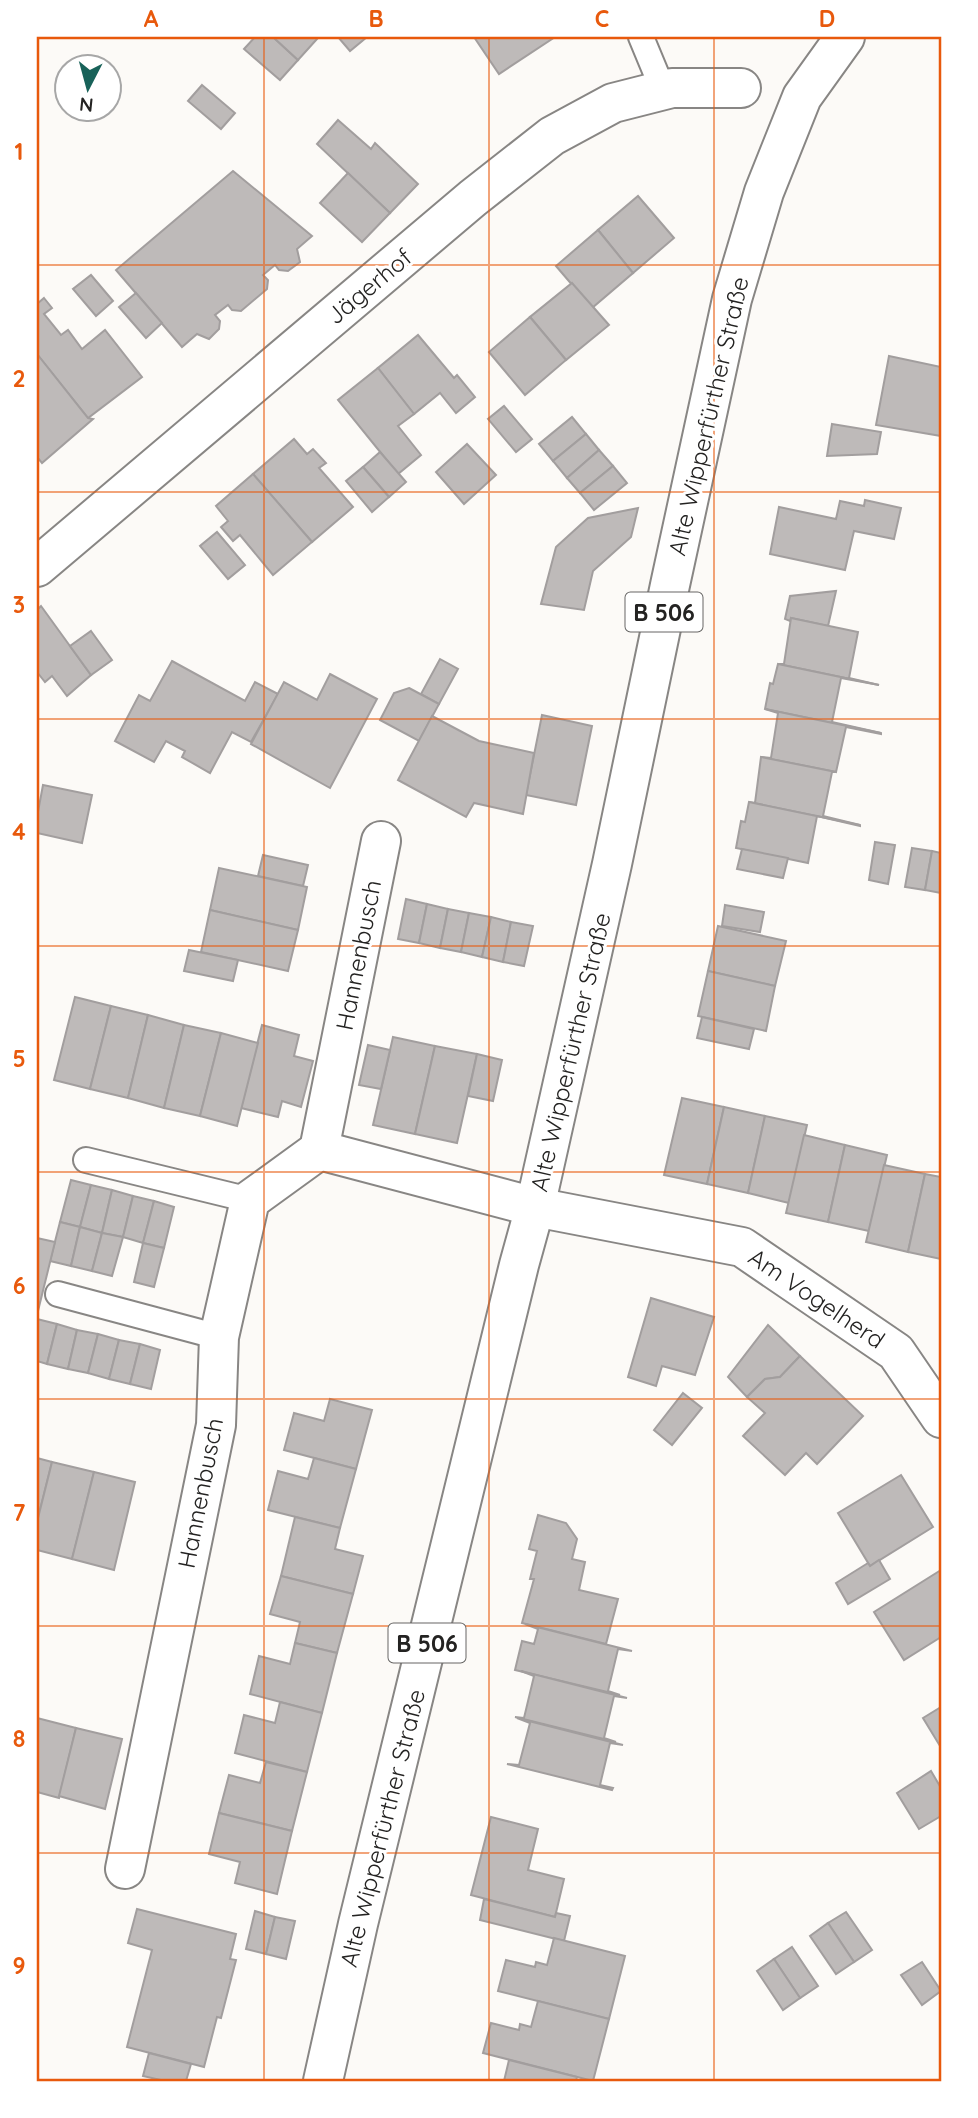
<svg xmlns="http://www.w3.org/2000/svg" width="978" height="2118" viewBox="0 0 978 2118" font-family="Quicksand,sans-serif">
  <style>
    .building { fill: #bebab9; stroke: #a29e9e; stroke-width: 2 }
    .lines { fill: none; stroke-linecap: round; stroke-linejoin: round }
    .lane-casing { stroke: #888684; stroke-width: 28 }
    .street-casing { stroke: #888684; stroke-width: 42 }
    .primary-casing { stroke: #888684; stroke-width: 42 }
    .lane { stroke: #fff; stroke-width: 24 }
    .street { stroke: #fff; stroke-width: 38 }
    .primary { stroke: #fff; stroke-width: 38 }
    .grid { fill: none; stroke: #e8590c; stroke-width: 2; stroke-opacity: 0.55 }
    .labels { text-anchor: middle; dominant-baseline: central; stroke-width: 6; stroke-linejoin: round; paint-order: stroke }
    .shield { fill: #fff; stroke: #666564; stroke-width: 2 }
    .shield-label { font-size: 23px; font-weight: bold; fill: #242322 }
    .street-label { font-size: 24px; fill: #242322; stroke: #fff }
    .neatline { fill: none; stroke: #e8590c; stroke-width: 2.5 }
    .grid-label { font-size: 23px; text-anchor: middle; font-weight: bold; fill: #e8590c }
  </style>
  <rect width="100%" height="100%" fill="#fcfaf7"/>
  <g class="building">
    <polygon points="255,37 273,37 298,60 280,80 244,49"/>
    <polygon points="273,37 315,37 317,39 298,60"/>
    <polygon points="338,37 367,37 350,51"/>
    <polygon points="474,37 555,37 499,74"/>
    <polygon points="202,85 235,113 221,129 188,101"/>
    <polygon points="338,120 371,149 375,143 418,184 390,213 317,144"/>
    <polygon points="233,171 312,236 297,249 300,262 288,271 279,270 275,265 263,275 268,280 267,289 241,311 232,310 228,305 215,315 220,321 219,329 209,339 197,334 182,347 116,270"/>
    <polygon points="348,173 390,213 362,242 320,203"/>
    <polygon points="638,196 674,238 633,273 598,230"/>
    <polygon points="598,230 633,273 592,308 556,266"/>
    <polygon points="91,275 113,301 96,316 73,289"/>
    <polygon points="572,283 609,325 566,360 530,317"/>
    <polygon points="136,293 162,323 146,338 119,307"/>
    <polygon points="44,298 52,308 44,314 61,335 68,330 82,349 105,330 142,377 88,418 37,354 37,304"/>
    <polygon points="530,317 566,360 525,395 489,352"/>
    <polygon points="418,335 454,378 457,375 475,397 456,413 440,393 414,414 378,368"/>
    <polygon points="37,354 88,418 93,419 42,463 37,457"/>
    <polygon points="889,356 941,367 941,436 876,425"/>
    <polygon points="378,368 414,414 398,426 421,455 398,474 338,400"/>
    <polygon points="504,406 532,439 516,452 488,419"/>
    <polygon points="572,417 586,434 553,461 539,444"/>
    <polygon points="832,424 881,432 877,454 827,456"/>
    <polygon points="586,434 599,450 567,478 553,461"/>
    <polygon points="294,439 307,454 313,449 326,463 319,468 353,507 312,542 253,474"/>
    <polygon points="467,444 496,475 464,504 436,472"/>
    <polygon points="599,450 613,466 580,493 567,478"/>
    <polygon points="380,452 406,482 389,497 363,467"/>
    <polygon points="613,466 627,483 594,510 580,493"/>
    <polygon points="363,467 389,497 372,512 346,481"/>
    <polygon points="253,474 312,542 273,575 240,535 233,541 221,527 228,521 216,506"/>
    <polygon points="865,500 901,508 894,539 854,531 845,570 770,554 779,507 836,519 840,501 864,506"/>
    <polygon points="638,508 631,537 593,571 584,610 541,604 556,547 588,518"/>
    <polygon points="217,532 245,565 228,579 200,546"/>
    <polygon points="836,591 828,626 791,618 790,621 785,619 790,596"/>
    <polygon points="41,606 91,675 67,696 52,676 45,682 37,672 37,610"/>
    <polygon points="791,618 858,632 849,678 879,685 778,664 784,664"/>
    <polygon points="91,631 112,660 91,675 70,646"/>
    <polygon points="440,659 458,669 439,704 421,694"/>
    <polygon points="172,661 245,701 255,682 278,694 251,742 232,732 210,773 182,757 185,751 166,741 154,762 115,741 139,695 150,701"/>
    <polygon points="778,664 879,685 841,678 832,722 881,733 765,709 770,683 773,684"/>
    <polygon points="330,674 377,699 330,788 251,744 284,682 317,700"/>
    <polygon points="409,688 439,704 419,741 380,720 394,693"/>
    <polygon points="765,709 881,733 881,734 846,727 836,772 761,757 771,758 778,713"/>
    <polygon points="542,715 592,726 576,805 526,795"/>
    <polygon points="432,716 479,741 534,753 523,814 474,803 466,817 398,780"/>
    <polygon points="761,757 836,772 832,772 823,816 860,825 749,802 755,803"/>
    <polygon points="43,785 92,795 82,843 37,833 37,817"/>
    <polygon points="749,802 860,825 860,826 817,816 808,863 736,848 741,821 745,822"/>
    <polygon points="875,842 895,845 888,884 869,880"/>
    <polygon points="912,848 932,851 925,890 905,887"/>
    <polygon points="742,849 788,858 783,878 737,869"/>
    <polygon points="932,851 941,853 941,893 925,890"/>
    <polygon points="263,855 308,865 303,886 258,876"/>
    <polygon points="219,868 307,887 298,930 210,910"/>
    <polygon points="406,899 427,904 419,943 398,939"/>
    <polygon points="427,904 448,909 440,948 419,943"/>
    <polygon points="725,905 764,912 760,932 722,926"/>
    <polygon points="448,909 469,913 461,952 440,948"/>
    <polygon points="210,910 298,930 288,971 201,952"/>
    <polygon points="469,913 491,917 482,957 461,952"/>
    <polygon points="491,917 511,922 503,962 482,957"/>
    <polygon points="511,922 533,926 524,966 503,962"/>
    <polygon points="718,926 786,941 775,986 708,971"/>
    <polygon points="189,950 238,960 233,981 184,971"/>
    <polygon points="708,971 775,986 766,1031 698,1016"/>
    <polygon points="75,997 111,1006 90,1089 54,1080"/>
    <polygon points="111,1006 148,1015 128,1098 90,1089"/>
    <polygon points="148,1015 184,1025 164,1108 128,1098"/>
    <polygon points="702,1017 754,1029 749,1049 697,1038"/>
    <polygon points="184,1025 221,1033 200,1116 164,1108"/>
    <polygon points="262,1025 299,1035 294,1056 313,1061 301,1107 282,1101 278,1117 241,1108"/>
    <polygon points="221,1033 258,1043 237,1126 200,1116"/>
    <polygon points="393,1037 435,1046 415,1134 373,1125"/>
    <polygon points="368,1045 390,1050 381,1089 359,1085"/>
    <polygon points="435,1046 477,1054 457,1143 415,1134"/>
    <polygon points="477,1054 502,1060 493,1101 468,1096"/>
    <polygon points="682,1098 724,1107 707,1184 664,1175"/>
    <polygon points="724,1107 765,1116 748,1193 707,1184"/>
    <polygon points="765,1116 807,1125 789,1203 748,1193"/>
    <polygon points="804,1135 845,1145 828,1222 786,1213"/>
    <polygon points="845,1145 887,1155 869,1231 828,1222"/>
    <polygon points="884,1165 925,1174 908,1252 866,1242"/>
    <polygon points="925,1174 941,1177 941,1259 908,1252"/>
    <polygon points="71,1180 91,1185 80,1227 60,1222"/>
    <polygon points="91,1185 112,1190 102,1233 80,1227"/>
    <polygon points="112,1190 133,1196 123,1237 102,1233"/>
    <polygon points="133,1196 154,1201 143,1243 123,1237"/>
    <polygon points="154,1201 174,1207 164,1248 143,1243"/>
    <polygon points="60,1222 80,1227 71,1266 50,1261"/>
    <polygon points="80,1227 102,1233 92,1271 71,1266"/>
    <polygon points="102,1233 123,1237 112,1276 92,1271"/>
    <polygon points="37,1238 55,1242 37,1315"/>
    <polygon points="143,1243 164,1248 154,1287 134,1282"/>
    <polygon points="651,1298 714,1317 695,1375 662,1366 656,1386 628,1377"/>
    <polygon points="37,1319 57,1324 47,1364 37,1361"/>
    <polygon points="57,1324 77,1330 68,1369 47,1364"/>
    <polygon points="768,1325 800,1356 780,1377 765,1379 747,1397 728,1377"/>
    <polygon points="77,1330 98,1334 88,1373 68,1369"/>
    <polygon points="98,1334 119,1340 109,1379 88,1373"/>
    <polygon points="119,1340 140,1344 130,1384 109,1379"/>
    <polygon points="140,1344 160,1350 151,1389 130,1384"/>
    <polygon points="800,1356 863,1416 817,1464 806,1453 785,1475 743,1436 765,1413 747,1397 765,1379 780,1377"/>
    <polygon points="683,1393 702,1408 672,1445 654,1430"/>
    <polygon points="330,1399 372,1410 356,1469 284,1450 294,1413 324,1421"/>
    <polygon points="37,1458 52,1462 37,1522"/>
    <polygon points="314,1458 356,1469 340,1528 268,1510 278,1471 308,1479"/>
    <polygon points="52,1462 94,1472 72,1559 37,1550 37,1522"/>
    <polygon points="94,1472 135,1482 114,1570 72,1559"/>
    <polygon points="901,1475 933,1527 870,1566 838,1513"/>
    <polygon points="538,1515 566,1523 577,1539 572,1559 585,1562 579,1590 618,1599 606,1644 522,1623 534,1579 530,1579 537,1551 529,1549"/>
    <polygon points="295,1517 340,1528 335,1549 363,1556 353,1594 281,1576"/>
    <polygon points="879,1560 890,1579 848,1604 836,1583 868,1563 870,1566"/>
    <polygon points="941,1570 941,1637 904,1660 874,1612"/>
    <polygon points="281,1576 353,1594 337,1653 295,1643 300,1622 270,1614"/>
    <polygon points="525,1624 632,1651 618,1649 608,1691 620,1695 515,1670 522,1641 534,1644 538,1629"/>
    <polygon points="295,1643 337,1653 322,1713 250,1694 259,1656 290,1664"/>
    <polygon points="521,1671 627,1698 614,1696 604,1738 616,1742 515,1717 524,1718 534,1676"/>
    <polygon points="280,1702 322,1713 307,1772 235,1753 244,1715 275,1723"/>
    <polygon points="941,1707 941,1745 940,1746 923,1718"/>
    <polygon points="37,1718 76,1728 59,1798 37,1792"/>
    <polygon points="517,1718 623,1745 610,1743 600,1785 613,1788 612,1790 507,1764 519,1765 530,1723"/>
    <polygon points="76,1728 122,1739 105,1809 59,1796"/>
    <polygon points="266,1762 307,1772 292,1831 219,1813 229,1775 260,1783"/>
    <polygon points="931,1771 941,1788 941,1816 919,1829 897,1793"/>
    <polygon points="219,1813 292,1831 277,1894 235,1883 240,1862 209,1854"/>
    <polygon points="491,1817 538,1829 528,1870 564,1879 555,1917 471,1895"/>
    <polygon points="484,1899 555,1917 556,1913 570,1916 564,1941 480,1920"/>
    <polygon points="137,1909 236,1934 230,1959 236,1960 221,2018 217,2017 204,2067 127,2047 152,1950 128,1943"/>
    <polygon points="255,1911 275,1917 266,1954 246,1949"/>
    <polygon points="846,1912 872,1950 854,1962 828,1923"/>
    <polygon points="275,1917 295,1921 286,1959 266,1954"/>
    <polygon points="828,1923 854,1962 836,1974 810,1936"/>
    <polygon points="554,1938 625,1956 609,2019 498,1991 506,1960 535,1967 536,1962 547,1965"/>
    <polygon points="792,1947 818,1986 800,1998 774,1959"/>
    <polygon points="774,1959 800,1998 783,2010 757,1971"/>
    <polygon points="922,1962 941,1991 922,2005 901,1975"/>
    <polygon points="538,2001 609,2019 593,2081 483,2053 491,2023 519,2030 520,2024 531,2027"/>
    <polygon points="149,2053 191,2064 186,2081 165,2081 143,2076"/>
    <polygon points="509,2060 577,2077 576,2081 504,2081"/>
  </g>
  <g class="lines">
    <defs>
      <g id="lane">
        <polyline points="641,37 663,90"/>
        <polyline points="86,1160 250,1200"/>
        <polyline points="58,1294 219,1337"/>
      </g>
      <g id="street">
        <polyline points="37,567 473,198 552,136 613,103 672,88 741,88"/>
        <polyline points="319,1150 535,1207 742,1247 896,1352 941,1418"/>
        <polyline points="125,1869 216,1425 219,1337 250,1200 319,1150 381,841"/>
      </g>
      <polyline id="primary" points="323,2081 358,1924 519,1265 535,1207 612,864 670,585 732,299 764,192 802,97 845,37"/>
    </defs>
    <use href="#lane" class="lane-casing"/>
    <use href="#street" class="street-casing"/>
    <use href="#primary" class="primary-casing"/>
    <use href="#lane" class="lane"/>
    <use href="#street" class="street"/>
    <use href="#primary" class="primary"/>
  </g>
  <path class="grid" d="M 264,37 L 264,2081M 489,37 L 489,2081M 714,37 L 714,2081M 37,265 L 941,265M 37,492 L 941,492M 37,719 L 941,719M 37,946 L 941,946M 37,1172 L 941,1172M 37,1399 L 941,1399M 37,1626 L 941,1626M 37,1853 L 941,1853"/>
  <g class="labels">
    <g class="shield">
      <rect x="625.5" y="592.5" width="77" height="39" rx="5"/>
      <rect x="388.5" y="1623.5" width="77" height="39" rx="5"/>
    </g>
    <g class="shield-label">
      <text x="664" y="612">B 506</text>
      <text x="427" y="1643">B 506</text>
    </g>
    <g class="street-label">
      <text transform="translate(369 286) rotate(-40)">Jägerhof</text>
      <text transform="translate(708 416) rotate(-77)">Alte Wipperfürther Straße</text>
      <text transform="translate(358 955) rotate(-79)">Hannenbusch</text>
      <text transform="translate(570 1052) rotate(-77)">Alte Wipperfürther Straße</text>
      <text transform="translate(817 1298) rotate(34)">Am Vogelherd</text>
      <text transform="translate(200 1493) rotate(-79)">Hannenbusch</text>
      <text transform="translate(382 1828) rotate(-76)">Alte Wipperfürther Straße</text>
    </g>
  </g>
  <rect width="978" height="2118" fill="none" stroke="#ffffff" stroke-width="77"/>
  <g transform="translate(88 88) rotate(186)"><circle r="33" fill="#ffffff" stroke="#a7a7a7" stroke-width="2"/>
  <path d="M0-5L12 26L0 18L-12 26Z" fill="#186259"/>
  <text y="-10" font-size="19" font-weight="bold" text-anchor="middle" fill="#242322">N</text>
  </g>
  <rect x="38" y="38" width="902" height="2042" class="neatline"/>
  <g class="grid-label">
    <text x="151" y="27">A</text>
    <text x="376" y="27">B</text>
    <text x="602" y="27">C</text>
    <text x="827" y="27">D</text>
    <text x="19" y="160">1</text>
    <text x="19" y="387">2</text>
    <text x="19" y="613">3</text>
    <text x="19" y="840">4</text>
    <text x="19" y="1067">5</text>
    <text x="19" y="1294">6</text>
    <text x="19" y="1521">7</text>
    <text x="19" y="1747">8</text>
    <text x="19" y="1974">9</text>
  </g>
</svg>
